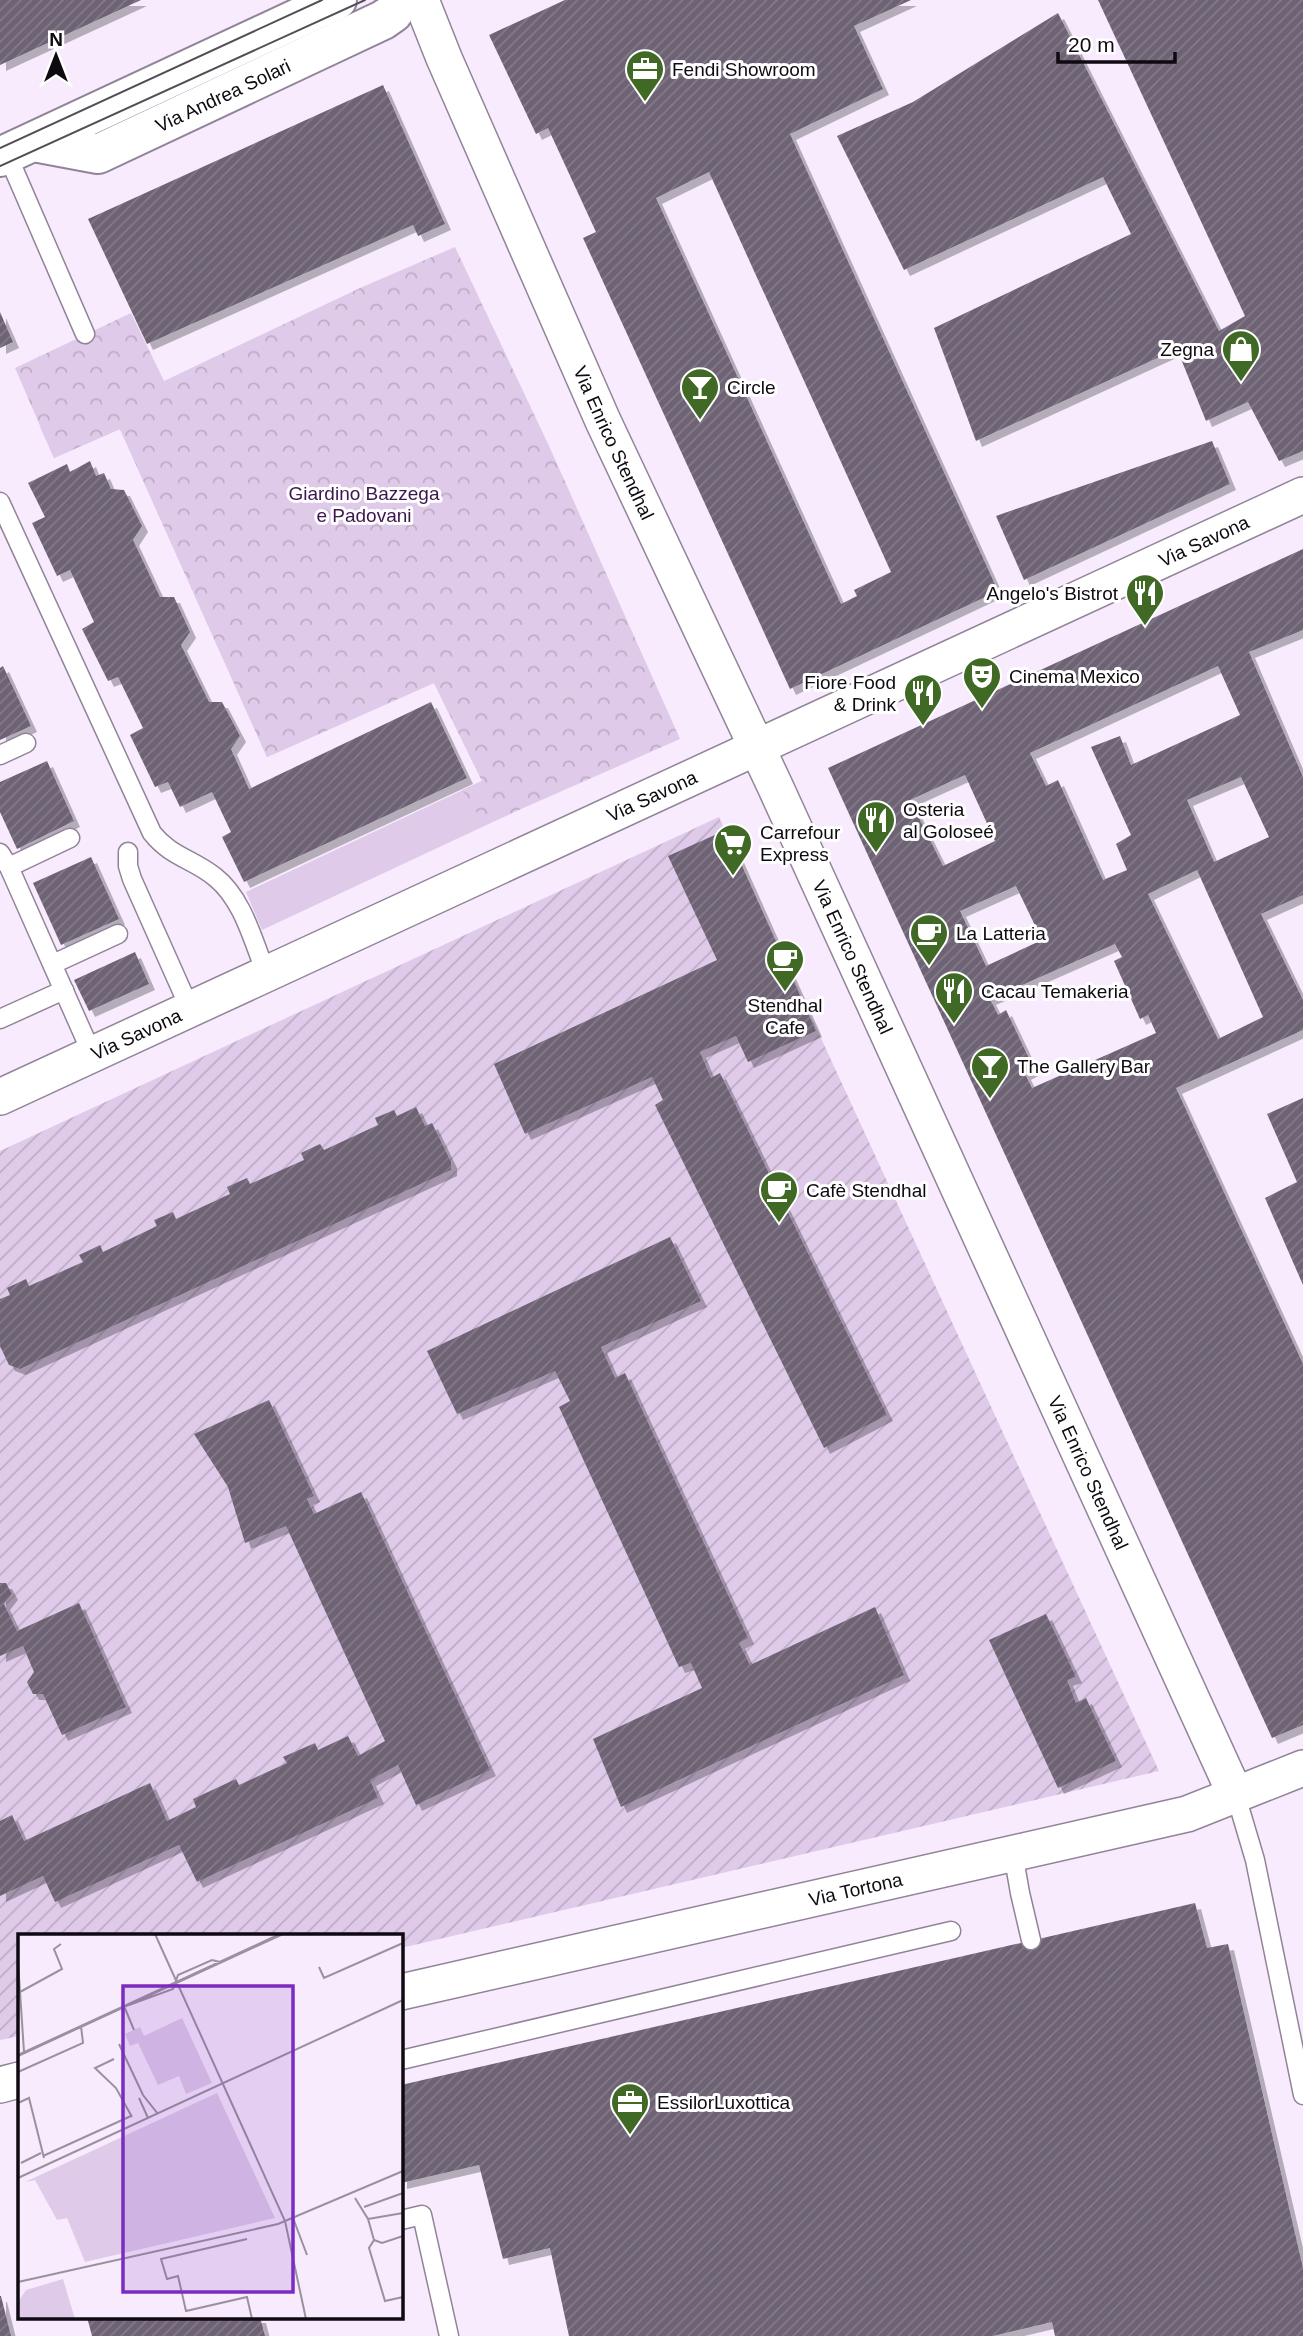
<svg xmlns="http://www.w3.org/2000/svg" width="1303" height="2336" viewBox="0 0 1303 2336" font-family="Arial,sans-serif">
  <style>
    .grass { fill: #dfcae9 }
    .park { fill: url(#park-crowns) }
    .garden { fill: url(#garden-furrows) }
    .building { fill: url(#building-hatch); fill-rule: evenodd; filter: url(#shadow) }
    .lines { fill: none; stroke-linecap: round; stroke-linejoin: round }
    .lane-casing { stroke: #918498; stroke-width: 21 }
    .street-casing { stroke: #918498; stroke-width: 38 }
    .secondary-casing { stroke: #918498; stroke-width: 42 }
    .lane { stroke: #fff; stroke-width: 18 }
    .street { stroke: #fff; stroke-width: 35 }
    .secondary { stroke: #fff; stroke-width: 38 }
    .tram { stroke: #544d57; stroke-width: 2 }
    .labels { text-anchor: middle; dominant-baseline: central; stroke-width: 6; stroke-linejoin: round; paint-order: stroke }
    .poi-label { font-size: 19px; fill: #0f0a11; stroke: #fff; text-anchor: start }
    .street-label { font-size: 19px; fill: #0f0a11; stroke: #fff }
    .park-label { font-size: 19px; fill: #3e154f; stroke: #fff }
    .inset-road { fill: none; stroke: #9a919f; stroke-width: 2 }
    .view { fill: #7b2cbf; fill-opacity: 0.15; stroke: #7b2cbf; stroke-width: 3.5 }
    .inset-edge { fill: none; stroke: #0f0a11; stroke-width: 3.5 }
  </style>
  <defs>
    <pattern id="park-crowns" width="20" height="18" patternUnits="userSpaceOnUse" patternTransform="scale(1.75)"><rect width="20" height="18" fill="#dfcae9"/><path d="M2 6a3 3 0 1 1 6 0M12 15a3 3 0 1 1 6 0" fill="none" stroke="#beacc7"/></pattern>
    <pattern id="garden-furrows" width="10" height="10" patternUnits="userSpaceOnUse" patternTransform="scale(1.75)"><rect width="10" height="10" fill="#dfcae9"/><path d="M-1 1l2-2M0 10L10 0M9 11l2-2" fill="none" stroke="#beacc7"/></pattern>
    <pattern id="building-hatch" width="6" height="6" patternUnits="userSpaceOnUse" patternTransform="scale(1.75)"><rect width="6" height="6" fill="#6e6274"/><path d="M-1 1l2-2M0 6l6-6M5 7l2-2" fill="none" stroke="#847b88"/></pattern>
    <filter id="shadow"><feDropShadow dx="6" dy="6" stdDeviation="0" flood-color="#0004"/></filter>
  </defs>
  <rect width="100%" height="100%" fill="#f7ebfd"/>
  <polygon class="grass" points="103,405 462,670 540,800 262,930 246,892 482,781 434,683 267,757 120,429 54,458 40,427 86,406"/>
  <polygon class="park" points="455,247 550,448 680,739 485,825 462,790 482,781 434,683 267,757 120,429 54,458 15,368 131,313 164,381 360,288"/>
  <polygon class="garden" points="719,817 1159,1771 401,1948 401,1935 19,1935 19,2036 0,2040 0,1151"/>
  <g class="building">
    <polygon points="0,0 141,0 0,65"/>
    <path d="M 565,0 L 911,0 L 854,26 L 883,89 L 790,134 L 998,591 L 790,689 L 583,238 L 596,232 L 548,128 L 536,134 L 489,35 ZM 709,172 L 891,572 L 854,590 L 857,596 L 841,604 L 656,198 Z"/>
    <polygon points="1098,0 1303,0 1303,451 1279,461 1248,402 1206,421 1177,349 976,441 934,328 1131,234 1103,177 904,270 837,136 913,102 1058,13 1219,331 1245,316"/>
    <polygon points="383,85 445,224 418,236 413,225 147,344 88,219"/>
    <polygon points="0,312 13,342 0,348"/>
    <polygon points="1212,441 1230,484 1024,580 996,516"/>
    <polygon points="90,461 96,476 104,473 111,489 124,490 142,526 133,540 160,597 174,597 190,632 181,645 209,702 222,702 240,736 231,749 249,789 431,702 467,778 244,882 222,837 231,832 212,792 180,807 168,782 155,787 130,735 143,728 118,677 108,681 82,629 94,622 70,570 57,576 32,523 45,517 28,483 67,464 70,472"/>
    <path d="M 1303,549 L 1303,630 L 1249,652 L 1303,777 L 1303,895 L 1261,914 L 1303,1000 L 1303,1030 L 1176,1088 L 1303,1364 L 1303,1725 L 1272,1738 L 828,768 ZM 1218,666 L 1240,715 L 1131,765 L 1120,736 L 1091,747 L 1131,835 L 1116,844 L 1127,870 L 1103,880 L 1058,780 L 1046,786 L 1030,753 ZM 965,775 L 995,841 L 943,866 L 910,800 ZM 1241,777 L 1269,837 L 1214,862 L 1187,800 ZM 1197,870 L 1263,1017 L 1218,1039 L 1148,894 ZM 1016,886 L 1042,940 L 986,966 L 960,911 ZM 1115,944 L 1122,957 L 1114,961 L 1140,1019 L 1148,1015 L 1156,1033 L 1032,1088 L 1025,1074 L 1034,1069 L 1006,1010 L 998,1015 L 990,999 Z"/>
    <polygon points="3,666 31,726 0,740 0,668"/>
    <polygon points="47,761 74,821 17,849 0,812 0,782"/>
    <polygon points="726,830 816,1031 748,1062 736,1036 700,1052 711,1078 720,1073 887,1415 824,1448 655,1105 663,1100 652,1077 525,1134 494,1064 717,960 668,856"/>
    <polygon points="91,857 119,919 61,945 33,883"/>
    <polygon points="135,952 149,984 89,1011 74,980"/>
    <polygon points="1303,1098 1303,1285 1265,1198 1297,1182 1267,1114"/>
    <polygon points="416,1107 425,1126 432,1123 451,1162 451,1170 20,1369 9,1365 0,1346 0,1299 10,1295 7,1288 26,1279 29,1286 83,1262 79,1255 92,1249 100,1245 103,1252 157,1226 154,1220 166,1215 173,1212 176,1219 230,1194 227,1187 247,1178 250,1184 304,1160 301,1153 320,1144 324,1150 378,1125 375,1118 394,1110 397,1116"/>
    <polygon points="670,1237 701,1301 601,1347 615,1378 625,1373 748,1638 739,1643 750,1665 875,1607 904,1675 621,1807 593,1739 702,1688 691,1663 679,1667 559,1407 570,1401 555,1371 457,1414 427,1351"/>
    <polygon points="269,1400 314,1496 307,1499 314,1514 361,1492 490,1770 416,1805 398,1765 370,1780 378,1798 197,1882 179,1845 55,1902 43,1876 0,1896 0,1821 12,1815 24,1841 150,1783 167,1821 196,1807 193,1799 236,1779 239,1785 287,1763 283,1757 315,1743 318,1750 348,1736 358,1756 385,1741 286,1526 245,1543 228,1487 194,1434"/>
    <polygon points="0,1583 6,1583 12,1594 4,1604 17,1631 79,1603 126,1707 62,1735 43,1694 33,1694 27,1682 34,1672 23,1646 0,1656"/>
    <polygon points="1046,1614 1076,1677 1067,1680 1076,1703 1086,1698 1116,1761 1058,1788 989,1640"/>
    <polygon points="1195,1903 1207,1948 1228,1944 1303,2268 1303,2336 1055,2336 1052,2322 993,2336 569,2336 550,2248 503,2259 479,2165 401,2183 401,2085"/>
    <polygon points="0,2296 1,2296 11,2336 0,2336"/>
    <polygon points="87,2317 260,2317 265,2336 92,2336"/>
  </g>
  <g class="lines">
    <defs>
      <g id="lane">
        <polyline points="7,154 85,334"/>
        <path d="M 0,502 L 152,833 C 171,857 193,859 215,877 C 243,899 253,941 266,973"/>
        <polyline points="0,755 26,743"/>
        <polyline points="128,852 128,866 132,879 190,1009"/>
        <polyline points="0,853 9,867 92,1054"/>
        <polyline points="9,867 70,838"/>
        <polyline points="53,964 118,934"/>
        <polyline points="0,1019 64,990"/>
        <polyline points="1236,1796 1255,1860 1303,2095"/>
        <polyline points="1013,1853 1020,1893 1031,1940"/>
        <polyline points="401,2060 951,1931"/>
        <polyline points="401,2220 422,2215 449,2336"/>
      </g>
      <g id="street">
        <path id="s1" d="M 421,0 L 444,58 L 603,421 L 775,786 L 1236,1796"/>
        <path id="s2" d="M 0,1097 L 1303,495"/>
        <path id="s3" d="M 401,1992 L 1187,1814 L 1303,1768"/>
        <polyline points="0,2085 19,2080"/>
      </g>
      <g id="secondary">
        <path id="s4" d="M 34,142 L 98,154 L 383,20 L 393,13 L 400,0"/>
        <polyline points="0,157 337,0"/>
      </g>
    </defs>
    <use href="#lane" class="lane-casing"/>
    <use href="#street" class="street-casing"/>
    <use href="#secondary" class="secondary-casing"/>
    <use href="#lane" class="lane"/>
    <use href="#street" class="street"/>
    <use href="#secondary" class="secondary"/>
    <g class="tram">
      <polyline points="0,148 322,0"/>
      <polyline points="0,166 365,0"/>
    </g>
  </g>
  <defs>
    <symbol id="office-pin" viewBox="-11 -11 22 30"><path d="M0 17L-7.5 6A9.5 9.5 0 1 1 7.5 6Z" fill="#406925" stroke="#fff"/><path d="M-6-3h4V-5.5h4V-3h4V5H-6ZM-1-4.5V-3h2v-1.5ZM-6 0V1H6V0Z" fill="#fff"/></symbol>
    <symbol id="shop-pin" viewBox="-11 -11 22 30"><path d="M0 17L-7.5 6A9.5 9.5 0 1 1 7.5 6Z" fill="#406925" stroke="#fff"/><path d="M-5-2.5h2.3a2.7 3.5 0 0 1 5.4 0H5L5.5 6h-11ZM-1.5-2.5h3a1.5 2.3 0 0 0-3 0Z" fill="#fff"/></symbol>
    <symbol id="bar-pin" viewBox="-11 -11 22 30"><path d="M0 17L-7.5 6A9.5 9.5 0 1 1 7.5 6Z" fill="#406925" stroke="#fff"/><path d="M-6-5H6L.8 .8V4.5H3.5V6h-7V4.5H-.8V.8Z" fill="#fff"/></symbol>
    <symbol id="restaurant-pin" viewBox="-11 -11 22 30"><path d="M0 17L-7.5 6A9.5 9.5 0 1 1 7.5 6Z" fill="#406925" stroke="#fff"/><path d="M-5-6h1v4h1v-4h1v4h1v-4h1v5L-1.5 .5V6h-2V.5L-5-1ZM5-6V6H3V1.5H1.5Q1.5-4 5-6Z" fill="#fff"/></symbol>
    <symbol id="theatre-pin" viewBox="-11 -11 22 30"><path d="M0 17L-7.5 6A9.5 9.5 0 1 1 7.5 6Z" fill="#406925" stroke="#fff"/><path d="M-5-5.5Q0-4 5-5.5V0Q5 5 0 6Q-5 5-5 0ZM-3.3-2.5H-1v1.5H-3.3ZM1-2.5H3.3v1.5H1ZM-2.8 1Q0 5.5 2.8 1Z" fill="#fff"/></symbol>
    <symbol id="supermarket-pin" viewBox="-11 -11 22 30"><path d="M0 17L-7.5 6A9.5 9.5 0 1 1 7.5 6Z" fill="#406925" stroke="#fff"/><path d="M-6-5.5h2.5l.6 2H6L4.5 2H-2.5L-4.4-4H-6ZM-1.5 3.2a1.3 1.3 0 1 0 .1 0ZM3 3.2a1.3 1.3 0 1 0 .1 0Z" fill="#fff"/></symbol>
    <symbol id="cafe-pin" viewBox="-11 -11 22 30"><path d="M0 17L-7.5 6A9.5 9.5 0 1 1 7.5 6Z" fill="#406925" stroke="#fff"/><path d="M-5.5-4.5H6V0H3Q3 3.5 0 3.5H-2.5Q-5.5 3.5-5.5 0ZM3-3.2v2h1.7v-2ZM-6 4.5H4V6H-6Z" fill="#fff"/></symbol>
  </defs>
  <g fill-rule="evenodd">
    <use href="#office-pin" x="623" y="47" width="44" height="60"/>
    <use href="#shop-pin" x="1219" y="327" width="44" height="60"/>
    <use href="#bar-pin" x="678" y="365" width="44" height="60"/>
    <use href="#restaurant-pin" x="1123" y="571" width="44" height="60"/>
    <use href="#theatre-pin" x="960" y="654" width="44" height="60"/>
    <use href="#restaurant-pin" x="901" y="671" width="44" height="60"/>
    <use href="#restaurant-pin" x="854" y="798" width="44" height="60"/>
    <use href="#supermarket-pin" x="711" y="821" width="44" height="60"/>
    <use href="#cafe-pin" x="907" y="911" width="44" height="60"/>
    <use href="#cafe-pin" x="763" y="937" width="44" height="60"/>
    <use href="#restaurant-pin" x="932" y="969" width="44" height="60"/>
    <use href="#bar-pin" x="968" y="1044" width="44" height="60"/>
    <use href="#cafe-pin" x="757" y="1168" width="44" height="60"/>
    <use href="#office-pin" x="608" y="2080" width="44" height="60"/>
  </g>
  <g class="labels">
    <g class="poi-label">
      <text x="672" y="69">Fendi Showroom</text>
      <text x="1214" y="349" text-anchor="end">Zegna</text>
      <text x="727" y="387">Circle</text>
      <text x="1118" y="593" text-anchor="end">Angelo's Bistrot</text>
      <text x="1009" y="676">Cinema Mexico</text>
      <text x="896" y="682" text-anchor="end">Fiore Food<tspan x="896" dy="22">&amp; Drink</tspan></text>
      <text x="903" y="809">Osteria<tspan x="903" dy="22">al Goloseé</tspan></text>
      <text x="760" y="832">Carrefour<tspan x="760" dy="22">Express</tspan></text>
      <text x="956" y="933">La Latteria</text>
      <text x="981" y="991">Cacau Temakeria</text>
      <text x="785" y="1005" text-anchor="middle">Stendhal<tspan x="785" dy="22">Cafe</tspan></text>
      <text x="1017" y="1066">The Gallery Bar</text>
      <text x="806" y="1190">Cafè Stendhal</text>
      <text x="657" y="2102">EssilorLuxottica</text>
    </g>
    <g class="street-label">
      <text stroke="none"><textPath href="#s4" startOffset="203">Via Andrea Solari</textPath></text>
      <text stroke="none"><textPath href="#s1" startOffset="483">Via Enrico Stendhal</textPath></text>
      <text stroke="none"><textPath href="#s2" startOffset="1326">Via Savona</textPath></text>
      <text stroke="none"><textPath href="#s2" startOffset="718">Via Savona</textPath></text>
      <text stroke="none"><textPath href="#s1" startOffset="1050">Via Enrico Stendhal</textPath></text>
      <text stroke="none"><textPath href="#s2" startOffset="150">Via Savona</textPath></text>
      <text stroke="none"><textPath href="#s1" startOffset="1617">Via Enrico Stendhal</textPath></text>
      <text stroke="none"><textPath href="#s3" startOffset="466">Via Tortona</textPath></text>
    </g>
    <g class="park-label">
      <text x="364" y="493">Giardino Bazzega<tspan x="364" dy="22">e Padovani</tspan></text>
    </g>
  </g>
  <g transform="translate(18 1934)">
    <rect width="385" height="385" fill="#f7ebfd"/>
    <path d="M 164,84 L 194,149 L 168,160 L 161,142 L 140,151 L 120,109 L 112,112 L 107,100 L 122,93 L 126,102 ZM 45,345 L 57,385 L 0,385 L 0,368 L 8,356 Z" fill="#dfcae9"/>
    <path d="M 199,159 L 257,284 L 67,328 L 49,284 L 39,286 L 17,246 L 7,248 Z" fill="#dfcae9"/>
    <path class="inset-road" d="M 137,0 L 267,287 L 288,385M 0,28 L 6,118M 301,33 L 306,44 L 385,9M 2,58 L 44,35 L 36,15 L 43,10M 111,71 L 155,55 L 160,41 L 194,26 L 202,28M 106,72 L 116,96M 101,110 L 125,161 L 140,180M 0,121 L 262,0M 0,122 L 265,0M 96,125 L 77,134 L 98,154 L 114,183M 0,138 L 65,109 L 63,92M 121,164 L 130,184M 0,169 L 11,164 L 26,224M 25,222 L 113,182M 3,229 L 23,219M 0,244 L 385,66M 337,264 L 350,285 L 356,306 L 351,314 L 367,367 L 385,363M 346,273 L 385,259M 275,284 L 289,321M 350,285 L 385,279M 229,305 L 143,325 L 149,345 L 160,342 L 168,377 L 229,363 L 234,385M 356,306 L 364,309 L 385,302M 0,348 L 260,290 L 385,237"/>
    <path class="view" d="M 105,52 L 275,52 L 275,358 L 105,358 Z"/>
    <rect width="385" height="385" class="inset-edge"/>
  </g>
  <g transform="translate(56 56)" stroke="#ffffff" stroke-width="5" paint-order="stroke">
  <path d="M0-5L12 26L0 18L-12 26Z" fill="#0f0a11"/>
  <text y="-10" font-size="19" font-weight="bold" text-anchor="middle" fill="#0f0a11">N</text>
  </g>
  <path d="M1058 52v10h117v-10" fill="none" stroke="#0f0a11" stroke-width="3.5"/>
  <text x="1068" y="52" font-size="21" fill="#0f0a11" stroke="#ffffff" stroke-width="5" paint-order="stroke">20 m</text>
</svg>
